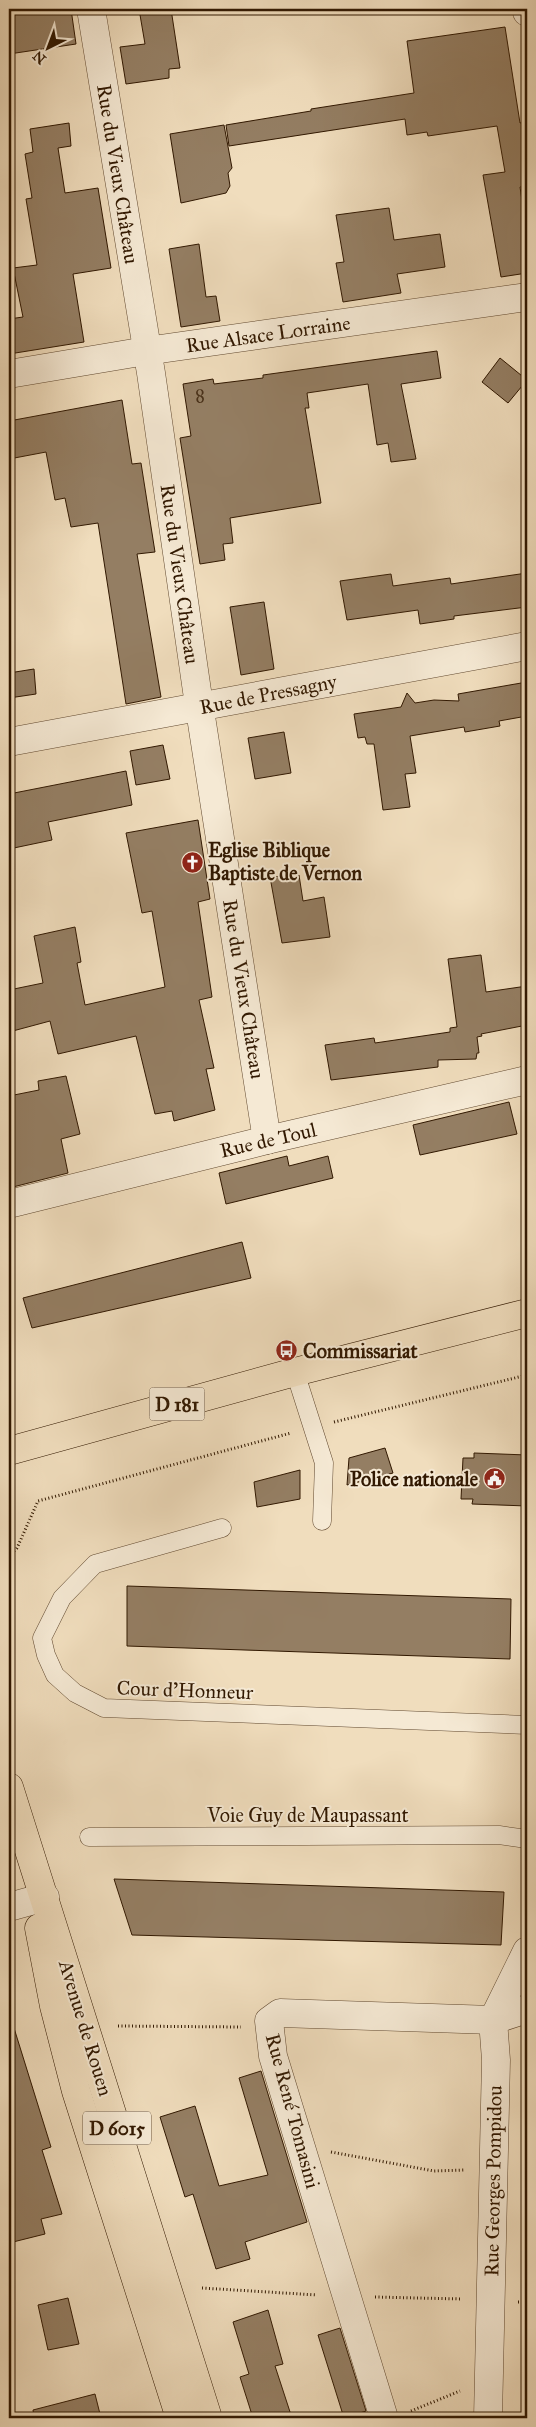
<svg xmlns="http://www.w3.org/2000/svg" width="536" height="2427" viewBox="0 0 536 2427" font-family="'IM FELL Great Primer',serif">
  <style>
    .building { fill: #947e63; stroke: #311801 }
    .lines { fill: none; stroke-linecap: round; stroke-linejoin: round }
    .lane-casing { stroke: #614930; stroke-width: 19 }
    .street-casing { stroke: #614930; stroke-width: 29 }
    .primary-casing { stroke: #311801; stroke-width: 29 }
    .path { stroke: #311801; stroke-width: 3; stroke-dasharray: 1 2.5; stroke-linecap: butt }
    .lane { stroke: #f5e9d4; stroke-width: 18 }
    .street { stroke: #f5e9d4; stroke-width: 28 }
    .primary { stroke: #f0ddbd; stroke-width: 28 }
    .labels { text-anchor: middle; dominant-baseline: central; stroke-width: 4; stroke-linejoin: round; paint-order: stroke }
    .number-label { font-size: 18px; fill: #4a321a }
    .shield { fill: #f5e9d4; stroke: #6c5740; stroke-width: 1 }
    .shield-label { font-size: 19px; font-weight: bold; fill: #311801 }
    .street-label { font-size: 20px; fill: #311801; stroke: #f5e9d4 }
    .poi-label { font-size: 20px; font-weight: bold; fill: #311801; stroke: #f5e9d4; text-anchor: start }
  </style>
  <rect width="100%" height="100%" fill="#f0ddbd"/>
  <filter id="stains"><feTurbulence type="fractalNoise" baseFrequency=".004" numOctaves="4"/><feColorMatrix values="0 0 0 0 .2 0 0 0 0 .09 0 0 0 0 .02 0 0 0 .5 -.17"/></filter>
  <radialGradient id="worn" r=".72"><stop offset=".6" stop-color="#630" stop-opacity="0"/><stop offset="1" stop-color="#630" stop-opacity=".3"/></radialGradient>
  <g class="building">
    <polygon points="42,9 71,9 76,44 9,54 9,16"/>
    <polygon points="139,9 171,9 180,68 169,69 169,78 126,84 120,47 145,44"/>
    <polygon points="505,27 520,123 524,122 527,143 527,186 520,187 527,235 527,273 501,277 483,175 505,172 497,126 428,136 427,132 407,135 405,119 229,146 226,125 311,111 311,109 414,93 407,41"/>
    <polygon points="69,123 71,146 58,148 65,193 98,188 111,268 73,274 84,342 9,354 9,319 23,317 13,268 37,265 26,199 32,198 25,154 33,152 30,129"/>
    <polygon points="224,125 232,168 228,173 230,186 226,193 181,203 170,134"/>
    <polygon points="389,208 394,240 440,234 445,267 397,274 401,293 343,302 336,263 344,262 336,215"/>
    <polygon points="199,244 206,297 216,296 220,321 181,327 169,249"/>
    <polygon points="437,351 441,378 401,384 416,459 391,462 388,443 377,445 368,384 307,393 309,408 305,408 321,503 230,518 233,543 223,544 225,560 200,564 180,438 191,436 183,384 213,379 214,384 263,378 263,375"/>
    <polygon points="500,358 527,380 508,403 482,382"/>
    <polygon points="122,400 132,464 141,463 155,552 137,554 161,697 126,704 98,523 71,527 65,498 55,500 46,452 9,459 9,421"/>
    <polygon points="527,573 527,607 454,616 454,619 420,624 418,610 347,620 340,581 391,574 393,586 450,578 451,584"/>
    <polygon points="264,602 274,669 241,675 230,607"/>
    <polygon points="34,669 36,694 9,698 9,673"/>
    <polygon points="527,682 527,716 499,721 500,726 465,732 464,727 410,736 416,773 405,774 410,807 383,810 374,744 367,744 365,737 358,738 354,714 401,707 407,693 415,703 434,700 459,701 458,694"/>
    <polygon points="284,732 291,773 255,779 248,738"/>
    <polygon points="163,745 170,779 136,785 130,751"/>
    <polygon points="126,771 132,805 48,822 52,840 9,849 9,794"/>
    <polygon points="198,820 210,899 198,902 212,997 199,1000 214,1068 206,1069 215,1110 174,1121 172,1111 155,1114 136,1036 58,1054 50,1021 9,1032 9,990 43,983 34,936 75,927 81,962 77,963 85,1005 165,987 152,911 142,913 126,833"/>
    <polygon points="299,875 303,901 324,897 330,937 282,943 270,877"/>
    <polygon points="481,955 486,992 527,986 527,1025 481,1034 482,1036 477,1037 479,1053 477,1053 476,1059 438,1060 438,1067 331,1080 325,1045 374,1038 375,1043 450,1032 450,1028 457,1027 448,959"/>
    <polygon points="66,1076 80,1134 61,1139 68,1173 9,1188 9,1096 39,1090 38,1081"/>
    <polygon points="509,1102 517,1134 420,1155 413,1125"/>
    <polygon points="287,1156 289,1166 328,1156 333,1178 226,1204 219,1173"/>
    <polygon points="242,1242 251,1278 32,1328 23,1298"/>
    <polygon points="385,1448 393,1473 347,1485 349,1458"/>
    <polygon points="474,1453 527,1455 527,1506 472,1504 473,1499 461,1499 463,1458 474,1458"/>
    <polygon points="300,1470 300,1499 257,1507 254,1482"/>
    <polygon points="127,1586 511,1599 510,1659 127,1646"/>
    <polygon points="114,1879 504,1892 501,1945 132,1935"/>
    <polygon points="14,2028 51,2147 42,2150 62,2214 41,2219 45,2234 13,2242 9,2229 9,2029"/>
    <polygon points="261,2071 307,2222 245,2242 250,2259 216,2269 193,2194 185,2197 160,2117 195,2106 219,2186 268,2175 239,2078"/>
    <polygon points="68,2298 79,2344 48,2350 38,2305"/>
    <polygon points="268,2310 283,2364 275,2366 292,2418 253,2418 240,2377 249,2374 233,2322"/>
    <polygon points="340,2328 366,2411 344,2418 318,2335"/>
    <polygon points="95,2394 101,2418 34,2418 33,2410"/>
  </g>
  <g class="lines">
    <defs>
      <g id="lane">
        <polyline points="295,1372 324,1463 322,1521"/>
        <polyline points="222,1528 95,1564 62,1598 42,1638 46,1655 55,1675 75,1693 104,1708 527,1725"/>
        <polyline points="89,1837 499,1835 527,1839"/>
      </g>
      <g id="street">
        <polyline points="91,9 151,373 197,691 267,1140"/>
        <polyline points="527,9 527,12"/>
        <polyline points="9,374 146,351 527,297"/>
        <polyline points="9,742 527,646"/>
        <polyline points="9,1204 267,1140 527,1080"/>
        <polyline points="9,1907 45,1897"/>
        <polyline points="384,2418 273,2056 269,2021 280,2013 493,2020 527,2009"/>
        <polyline points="488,2418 496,2060 493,2020 527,1951"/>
      </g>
      <g id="primary">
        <polyline points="9,1451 295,1372 527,1313"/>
        <polyline points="9,1787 208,2418"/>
        <polyline points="39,1928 54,2006 76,2091 180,2418"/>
      </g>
    </defs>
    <use href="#lane" class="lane-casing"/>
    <use href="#street" class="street-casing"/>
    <use href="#primary" class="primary-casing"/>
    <g class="path">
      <polyline points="334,1422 527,1375"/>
      <polyline points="9,1556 17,1548 38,1501 291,1433"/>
      <polyline points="118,2026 241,2027"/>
      <polyline points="331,2152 434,2171 464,2170"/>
      <polyline points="202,2288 317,2295"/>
      <polyline points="375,2297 462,2299"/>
      <polyline points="518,2302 527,2302"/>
      <polyline points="411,2411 460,2391"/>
    </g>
    <use href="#lane" class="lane"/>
    <use href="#street" class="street"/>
    <use href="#primary" class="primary"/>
  </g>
  <defs>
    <symbol id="church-disc" viewBox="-11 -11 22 22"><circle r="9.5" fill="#8f2418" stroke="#f5e9d4"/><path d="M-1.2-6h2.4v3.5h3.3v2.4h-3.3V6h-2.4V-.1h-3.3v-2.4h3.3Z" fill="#fff"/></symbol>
    <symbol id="bus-disc" viewBox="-11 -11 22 22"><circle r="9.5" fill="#8f2418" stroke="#f5e9d4"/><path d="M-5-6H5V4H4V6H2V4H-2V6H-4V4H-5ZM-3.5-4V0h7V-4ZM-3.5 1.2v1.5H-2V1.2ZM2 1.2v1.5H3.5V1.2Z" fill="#fff"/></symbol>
    <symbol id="civic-disc" viewBox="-11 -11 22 22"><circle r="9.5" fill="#8f2418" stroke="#f5e9d4"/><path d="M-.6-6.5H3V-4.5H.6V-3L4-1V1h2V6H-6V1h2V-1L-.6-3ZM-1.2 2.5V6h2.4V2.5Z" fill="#fff"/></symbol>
  </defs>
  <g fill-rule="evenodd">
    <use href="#church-disc" x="180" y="850" width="25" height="25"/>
    <use href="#bus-disc" x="274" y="1338" width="25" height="25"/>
    <use href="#civic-disc" x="482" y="1466" width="25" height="25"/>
  </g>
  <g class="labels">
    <g class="number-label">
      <text x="200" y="396">8</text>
    </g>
    <g class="shield">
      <rect x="149.5" y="1387.5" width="55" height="33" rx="4"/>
      <rect x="83" y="2111.5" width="68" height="33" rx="4"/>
    </g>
    <g class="shield-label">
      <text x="177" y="1404">D 181</text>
      <text x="117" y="2128">D 6015</text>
    </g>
    <g class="street-label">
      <text transform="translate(118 174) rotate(81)">Rue du Vieux Château</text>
      <text transform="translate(268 334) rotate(-8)">Rue Alsace Lorraine</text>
      <text transform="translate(180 574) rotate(82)">Rue du Vieux Château</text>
      <text transform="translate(268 694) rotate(-11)">Rue de Pressagny</text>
      <text transform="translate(244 989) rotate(81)">Rue du Vieux Château</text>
      <text transform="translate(268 1140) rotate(-13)">Rue de Toul</text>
      <text transform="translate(185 1690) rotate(2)">Cour d'Honneur</text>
      <text x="308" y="1815">Voie Guy de Maupassant</text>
      <text transform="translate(86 2028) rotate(73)">Avenue de Rouen</text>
      <text transform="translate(293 2111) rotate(75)">Rue René Tomasini</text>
      <text transform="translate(493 2181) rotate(-89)">Rue Georges Pompidou</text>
    </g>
    <g class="poi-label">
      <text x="208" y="850">Eglise Biblique<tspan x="208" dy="23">Baptiste de Vernon</tspan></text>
      <text x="303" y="1351">Commissariat</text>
      <text x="478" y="1479" text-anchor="end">Police nationale</text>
    </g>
  </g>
  <rect width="536" height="2427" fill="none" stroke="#f0ddbd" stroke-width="30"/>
  <rect x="10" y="10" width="516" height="2407" fill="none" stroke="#311801" stroke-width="2.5"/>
  <rect x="15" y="15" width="506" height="2397" fill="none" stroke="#311801"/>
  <g transform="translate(48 48) rotate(222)" stroke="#f5e9d4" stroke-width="4" paint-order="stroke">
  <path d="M0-4L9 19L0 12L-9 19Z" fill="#311801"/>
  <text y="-8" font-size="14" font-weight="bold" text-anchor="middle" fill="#311801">N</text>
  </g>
  <rect width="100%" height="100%" filter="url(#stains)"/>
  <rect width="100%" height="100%" fill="url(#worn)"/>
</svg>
